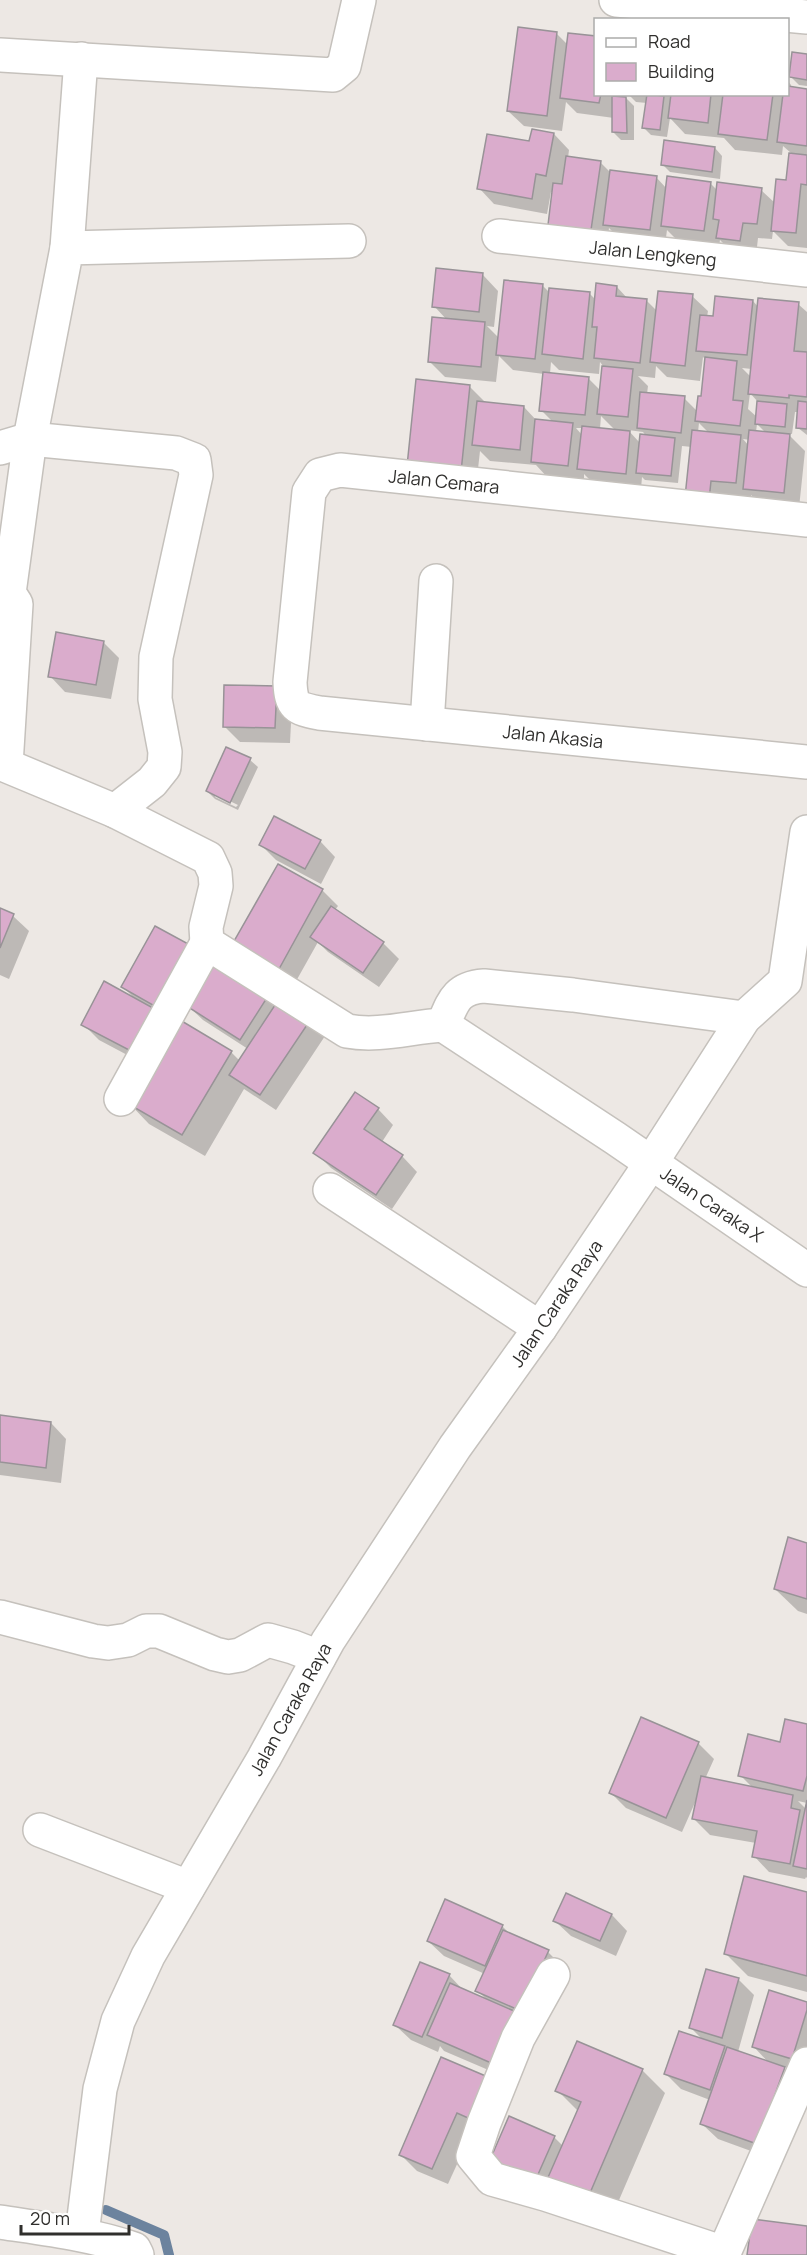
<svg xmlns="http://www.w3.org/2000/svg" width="807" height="2255" viewBox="0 0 807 2255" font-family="Manrope,sans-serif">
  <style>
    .shadow { fill: #0003; fill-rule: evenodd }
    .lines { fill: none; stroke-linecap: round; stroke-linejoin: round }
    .stream { stroke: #6c839e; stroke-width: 10 }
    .building { fill: #daaccc; stroke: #989397; stroke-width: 1.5 }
    .minor-casing { stroke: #c5c1bc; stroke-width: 36 }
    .minor { stroke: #fff; stroke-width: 33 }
    .labels { text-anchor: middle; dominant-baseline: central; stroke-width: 5; stroke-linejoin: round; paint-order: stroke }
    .street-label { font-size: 18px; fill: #302f2d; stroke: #fff }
  </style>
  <rect width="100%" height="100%" fill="#ede8e4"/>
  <g class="shadow">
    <polygon points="556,33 568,45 596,94 618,94 617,98 626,98 634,106 634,140 621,140 613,132 614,118 577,113 566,102 562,131 524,126 508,111"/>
    <polygon points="807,56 807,86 799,85 791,77"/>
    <polygon points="788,81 791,85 790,88 807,90 807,248 788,246 773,231 772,239 758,238 756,256 733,253 720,240 719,246 678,241 667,230 665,245 621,240 609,228 607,245 566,240 554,192 551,192 547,214 494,204 479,188 531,143 554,134 569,150 568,158 600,162 611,173 656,177 667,189 710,183 718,191 761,190 775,203 788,182 791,153 783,146 782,155 735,150 724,138 685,134 670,118 667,137 651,135 643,127 647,103 636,102 628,94 788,94"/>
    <polygon points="715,148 722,156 720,179 670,172 662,164"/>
    <path d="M 483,275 L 498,291 L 494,327 L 487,326 L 499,338 L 542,285 L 550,293 L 590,294 L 596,300 L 617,287 L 628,299 L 646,300 L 657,311 L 692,296 L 708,311 L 707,317 L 715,318 L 753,301 L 759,308 L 798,304 L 807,312 L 807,435 L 797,427 L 799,412 L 795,412 L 792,434 L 787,433 L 805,451 L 799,508 L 760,504 L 751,495 L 751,498 L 702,512 L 692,447 L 682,446 L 678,483 L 645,480 L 642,477 L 641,489 L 594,484 L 584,474 L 584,481 L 548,478 L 536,465 L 490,461 L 480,451 L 476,487 L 424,481 L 469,386 L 485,402 L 524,407 L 537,421 L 553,422 L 541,410 L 544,374 L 513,370 L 499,356 L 496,382 L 445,377 L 429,361 L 447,320 L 434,306 ZM 703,357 L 706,360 L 702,398 L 697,411 L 684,398 L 647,394 L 648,386 L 638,376 L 655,378 L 656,366 L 667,377 L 700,381 ZM 551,362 L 559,370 L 599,374 L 600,362 L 603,366 L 601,391 L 588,378 L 550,374 ZM 742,368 L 752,369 L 751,377 ZM 750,393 L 758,402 L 757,417 L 748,409 ZM 601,416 L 616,431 L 600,429 ZM 699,423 L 710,434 L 698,432 ZM 757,424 L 766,433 L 756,432 ZM 576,428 L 583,428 L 582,435 ZM 628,430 L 643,432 L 647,437 L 640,443 ZM 743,439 L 750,440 L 749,446 Z"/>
    <polygon points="103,642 119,658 111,699 65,692 50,676"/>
    <polygon points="226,686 292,703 290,743 240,742 224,726"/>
    <path d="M 227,749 L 250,760 L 258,767 L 238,810 L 215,799 L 207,791 ZM 215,794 L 238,805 L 236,807 L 215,797 Z"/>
    <polygon points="320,841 335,857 321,884 276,860 261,845"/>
    <polygon points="322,890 338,906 335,910 383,943 399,959 379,987 328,952 318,942 295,983 250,959"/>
    <polygon points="0,910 13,916 29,931 9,979 0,975"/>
    <polygon points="156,928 176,1020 231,1052 240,1061 248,1049 203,1020 187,1005 269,994 325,1036 276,1110 244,1089 205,1156 149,1124 127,1101 148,1066 99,1040 83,1024 134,998 123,987"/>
    <polygon points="378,1109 393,1125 382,1142 402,1156 417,1172 392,1209 331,1168 315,1152"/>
    <polygon points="0,1417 51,1423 66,1439 61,1483 0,1475"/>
    <polygon points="807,1544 807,1614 798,1611 775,1589"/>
    <polygon points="807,1726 807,1803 798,1801 806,1809 807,1806 807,1878 806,1877 805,1879 769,1872 754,1856 756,1843 710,1835 694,1819 697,1798 682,1832 626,1808 611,1793 698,1743 714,1759 705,1779 753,1788 740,1775"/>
    <polygon points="807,1894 807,1992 748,1976 726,1954"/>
    <polygon points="567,1895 612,1915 627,1931 616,1956 571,1936 555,1921"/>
    <polygon points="502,1926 512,1936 548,1952 563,1967 514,2081 444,2051 440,2046 438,2052 411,2040 395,2025 449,1975 464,1991 488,2001 477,1990 485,1974 444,1956 428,1941"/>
    <polygon points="738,1979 754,1995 738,2052 770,2064 754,2047 807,2003 807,2074 782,2066 800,2084 773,2159 718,2139 702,2124 710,2100 681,2089 666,2074 704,2041 691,2028"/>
    <polygon points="578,2043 643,2071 665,2093 610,2221 504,2184 554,2137 563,2146 578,2111 557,2090"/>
    <polygon points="495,2081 448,2184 417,2171 401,2155"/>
  </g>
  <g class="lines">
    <polyline class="stream" points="106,2210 164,2235 169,2255"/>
  </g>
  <g class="building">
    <polygon points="518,27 557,32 547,116 507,111"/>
    <polygon points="568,33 596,36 596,94 601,94 599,103 560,98"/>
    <polygon points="792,52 807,54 807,80 789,77"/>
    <polygon points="788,86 807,89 807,146 777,142 783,94 788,94"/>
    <polygon points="647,94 664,96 660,130 642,128"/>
    <polygon points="671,94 711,94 708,123 668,118"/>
    <polygon points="723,94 773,94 767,140 718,134"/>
    <polygon points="612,96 626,97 627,133 612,132"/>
    <polygon points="532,129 554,133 546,176 536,174 532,199 477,189 487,134 529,141"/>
    <polygon points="664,140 715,147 712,172 661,165"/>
    <polygon points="789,153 807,155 807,185 801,184 796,233 771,231 776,179 786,180"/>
    <polygon points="566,156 601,161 591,230 548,225 553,183 562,184"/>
    <polygon points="610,170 657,176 650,230 603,225"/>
    <polygon points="667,176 711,182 704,231 661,226"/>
    <polygon points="717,182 762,188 757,224 743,223 740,241 716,238 719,220 713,219"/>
    <polygon points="436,268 483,273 479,312 432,307"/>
    <polygon points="504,280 543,284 535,359 496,355"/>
    <polygon points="596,283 617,286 616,296 647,299 640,363 594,358 597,327 592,327"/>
    <polygon points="549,288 590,292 583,359 542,354"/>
    <polygon points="658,291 693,294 685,366 650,362"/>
    <polygon points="715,296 753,300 747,355 696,351 700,315 713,316"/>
    <polygon points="758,298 799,302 794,351 807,352 807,397 789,395 789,398 748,394"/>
    <polygon points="432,317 485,322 481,367 428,362"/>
    <polygon points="705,357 737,361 733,400 743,401 740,426 695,421 698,396 701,396"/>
    <polygon points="602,366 633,369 628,417 597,414"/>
    <polygon points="543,372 589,377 585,415 539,411"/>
    <polygon points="416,379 470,385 461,472 407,466"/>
    <polygon points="640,392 685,396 681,433 637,428"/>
    <polygon points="477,401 524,406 520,450 472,445"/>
    <polygon points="757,401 787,404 785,427 755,424"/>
    <polygon points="798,401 807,402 807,429 796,428"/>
    <polygon points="535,419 573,423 568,466 531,462"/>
    <polygon points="582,426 630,431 626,474 577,469"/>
    <polygon points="692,430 741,435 736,483 711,481 709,500 685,497"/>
    <polygon points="749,430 790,434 784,493 743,489"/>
    <polygon points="640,434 675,438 671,476 636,473"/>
    <polygon points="56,632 104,641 96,685 48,677"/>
    <polygon points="224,685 277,686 275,728 223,727"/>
    <polygon points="226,747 251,758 230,803 206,791"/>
    <polygon points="274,816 321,840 305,869 259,845"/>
    <polygon points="278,864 323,889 279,969 233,943"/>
    <polygon points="331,906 384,942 363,973 310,937"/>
    <polygon points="0,908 14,914 0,948"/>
    <polygon points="155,926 192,946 158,1008 121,987"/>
    <polygon points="216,958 270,993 240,1040 185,1005"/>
    <polygon points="104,981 153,1008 129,1050 81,1025"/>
    <polygon points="279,999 311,1019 260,1095 229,1075"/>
    <polygon points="175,1017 232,1051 182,1135 125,1102"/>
    <polygon points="355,1092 379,1108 364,1129 403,1155 376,1195 313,1153"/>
    <polygon points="0,1415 51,1422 46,1468 0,1462"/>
    <polygon points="788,1537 807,1543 807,1599 774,1589"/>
    <polygon points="641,1717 699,1742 666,1818 609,1793"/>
    <polygon points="785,1719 807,1724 807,1776 803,1791 738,1776 748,1734 780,1742"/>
    <polygon points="701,1776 793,1795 791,1808 800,1810 790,1864 752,1857 757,1831 692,1819"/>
    <polygon points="807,1800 807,1869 793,1866"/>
    <polygon points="744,1876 807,1892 807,1976 724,1954"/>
    <polygon points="566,1893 612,1914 600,1941 553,1921"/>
    <polygon points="445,1899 503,1925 485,1966 427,1941"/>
    <polygon points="503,1930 549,1950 521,2011 475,1991"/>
    <polygon points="420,1962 450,1974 422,2037 393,2025"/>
    <polygon points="706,1969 739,1978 722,2038 689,2028"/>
    <polygon points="450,1983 521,2014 498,2066 427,2035"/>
    <polygon points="769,1990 807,2002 807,2010 792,2059 752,2047"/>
    <polygon points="679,2031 725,2046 710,2090 664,2074"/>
    <polygon points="577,2041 643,2069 587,2200 546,2182 581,2102 555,2091"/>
    <polygon points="727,2047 785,2067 757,2144 700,2124"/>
    <polygon points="441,2057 495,2080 477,2122 457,2113 432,2169 399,2155"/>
    <polygon points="509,2116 555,2136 532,2188 486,2169"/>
    <polygon points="752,2219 807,2226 807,2255 747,2255"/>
  </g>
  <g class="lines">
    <defs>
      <g id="minor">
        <polyline points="616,0 807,17"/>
        <polyline points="0,55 333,75 344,66 359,0"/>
        <polyline points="499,236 807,270"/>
        <polyline points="67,248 81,59"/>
        <polyline points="0,448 30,439 9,593 16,604 6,765"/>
        <path d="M 807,520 L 340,470 L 320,475 L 309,492 L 290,682 C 291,707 296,708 319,713 L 807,762"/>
        <polyline points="427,724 436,581"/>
        <path d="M 0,763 L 115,811 L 208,858 L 215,873 L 216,886 L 206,927 L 207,943 L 347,1031 C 379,1037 410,1027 443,1025"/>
        <polyline points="115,811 152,782 164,767 165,752 155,699 156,657 196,475 194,460 176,453 30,439 67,248 349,241"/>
        <path d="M 744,1018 L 573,995 L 484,986 C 456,988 453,1002 443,1025 L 615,1138 L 807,1270"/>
        <polyline points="121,1099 207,943"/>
        <polyline points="330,1190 540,1328"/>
        <polyline points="0,1617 93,1641 108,1643 128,1640 146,1631 159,1631 215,1654 228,1657 240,1655 268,1640 293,1647 319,1657"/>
        <polyline points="40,1830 188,1887"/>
        <polyline points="553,1975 518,2038 484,2123 473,2156 492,2179 545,2194 724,2253"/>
        <path d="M 0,2222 C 46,2229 90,2234 134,2249 L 137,2255"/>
        <polyline points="82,2234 100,2089 118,2021 148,1956 264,1758 328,1641 455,1447 540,1328 651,1163 744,1018 785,981 807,832"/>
        <polyline points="723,2255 807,2064"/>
      </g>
    </defs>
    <use href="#minor" class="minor-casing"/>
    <use href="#minor" class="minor"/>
  </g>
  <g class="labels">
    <g class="street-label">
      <text transform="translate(653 253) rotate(6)">Jalan Lengkeng</text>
      <text transform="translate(444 481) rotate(6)">Jalan Cemara</text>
      <text transform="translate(553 736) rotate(6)">Jalan Akasia</text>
      <text transform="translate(712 1204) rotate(34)">Jalan Caraka X</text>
      <text transform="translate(556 1303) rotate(-56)">Jalan Caraka Raya</text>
      <text transform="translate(290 1709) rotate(-61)">Jalan Caraka Raya</text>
    </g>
  </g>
  <rect x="594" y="18" width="195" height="78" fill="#ffffff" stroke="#acacab" stroke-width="1.5"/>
  <rect x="606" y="38" width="30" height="9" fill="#ffffff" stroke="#acacab" stroke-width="1.5"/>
  <text x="648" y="48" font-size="18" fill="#302f2d">Road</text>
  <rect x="606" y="63" width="30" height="18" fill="#daaccc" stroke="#acacab" stroke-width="1.5"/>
  <text x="648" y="78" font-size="18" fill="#302f2d">Building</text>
  <path d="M21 2225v9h108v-9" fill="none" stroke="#302f2d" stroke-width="3"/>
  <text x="30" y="2225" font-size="18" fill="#302f2d" stroke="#ffffff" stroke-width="4.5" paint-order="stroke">20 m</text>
</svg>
